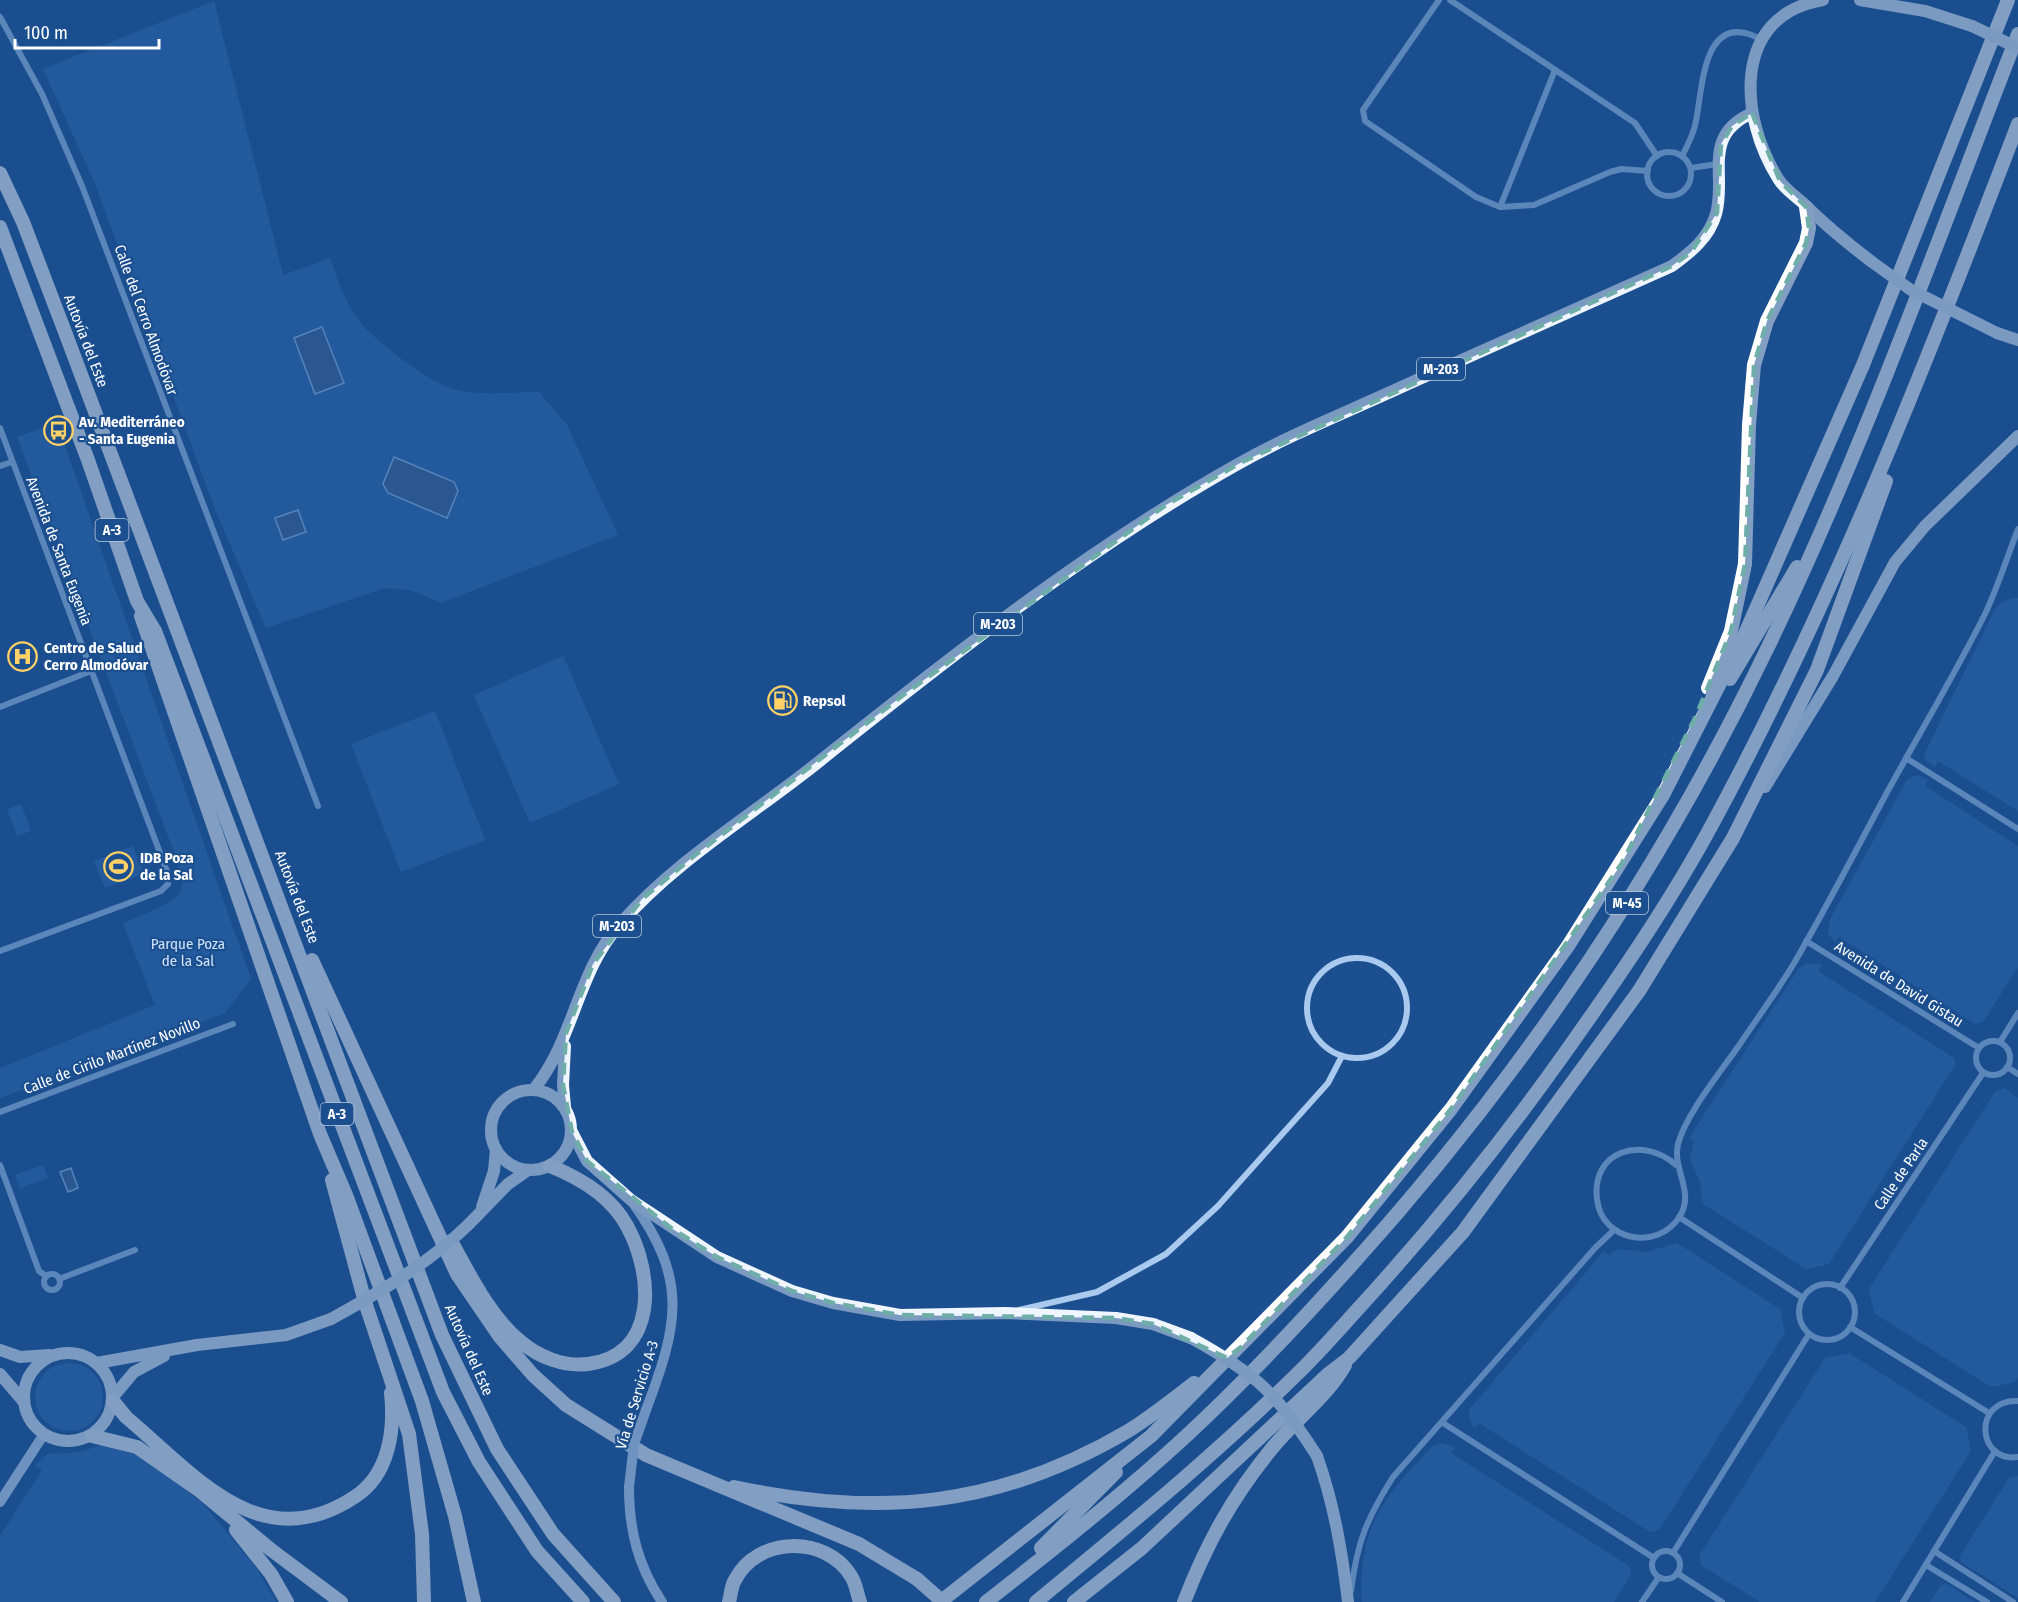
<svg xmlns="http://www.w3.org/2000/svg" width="2018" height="1602" viewBox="0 0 2018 1602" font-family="'Fira Sans Condensed',sans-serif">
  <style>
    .green { fill: #2e69ad }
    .water { fill: #3c6290; stroke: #9cc4f0; stroke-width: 1.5 }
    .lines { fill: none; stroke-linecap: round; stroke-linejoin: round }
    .street { stroke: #a9c9ee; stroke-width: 6 }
    .secondary { stroke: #d6e6fa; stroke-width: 10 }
    .primary { stroke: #f0f6ff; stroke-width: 12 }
    .highway { stroke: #fff; stroke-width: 14 }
    .secondary-bridge { stroke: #d6e6fa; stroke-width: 10 }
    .primary-bridge { stroke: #f0f6ff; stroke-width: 12 }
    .highway-bridge { stroke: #fff; stroke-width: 14 }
    .marked { fill: none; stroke: #6fada8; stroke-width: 4.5; stroke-dasharray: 12 8; stroke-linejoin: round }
    .labels { text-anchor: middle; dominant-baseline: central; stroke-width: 4.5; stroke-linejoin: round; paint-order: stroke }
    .shield { fill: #1b4f8f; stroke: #bbcadd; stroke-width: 1.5 }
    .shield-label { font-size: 14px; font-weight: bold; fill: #fff }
    .street-label { font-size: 15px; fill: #fff; stroke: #1b4f8f }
    .poi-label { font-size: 15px; font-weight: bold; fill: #fff; stroke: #1b4f8f; text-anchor: start }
    .park-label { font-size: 15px; fill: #cfe3fa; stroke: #1b4f8f }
  </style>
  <rect width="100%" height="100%" fill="#1b4f8f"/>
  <g class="green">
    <path d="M 214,1 L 283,275 L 330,258 C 337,279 345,302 359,321 C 373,339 425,379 447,387 C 474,397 510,392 539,392 L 567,425 L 618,535 L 440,603 C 419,592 405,587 382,589 L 266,628 L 215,509 L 94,181 L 43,69 Z"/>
    <path d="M 57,423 L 251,979 L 225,1013 L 0,1098 L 0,1068 L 155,1005 L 123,923 C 136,917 176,904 181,890 C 184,882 180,875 177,867 L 179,865 L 17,437 Z"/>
    <polygon points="2012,598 2018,598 2018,811 1938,761 1935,767 1926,761 1924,755 1994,611 1999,604"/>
    <polygon points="563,656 619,784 530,823 474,695"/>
    <polygon points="435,711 485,840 401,872 351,744"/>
    <polygon points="1917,775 1928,779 1925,786 2018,846 2018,967 1983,1022 1975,1024 1839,937 1835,943 1828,933 1830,919 1907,780"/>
    <polygon points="21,804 31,831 17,836 7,809"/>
    <polygon points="133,846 144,874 105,888 94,861"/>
    <polygon points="1808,963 1822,965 1818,971 1954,1058 1955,1065 1829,1264 1806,1269 1703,1204 1700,1182 1690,1159 1694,1141 1689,1138 1799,968"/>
    <polygon points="2004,1088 2018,1098 2018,1377 2015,1382 1991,1387 1874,1313 1869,1289 1995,1092"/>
    <polygon points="43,1165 48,1178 20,1188 15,1175"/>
    <polygon points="1677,1243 1780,1309 1785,1333 1659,1530 1650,1532 1479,1423 1474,1428 1469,1418 1469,1410 1604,1251 1609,1255 1618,1249 1646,1252"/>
    <polygon points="1849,1353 1966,1427 1971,1451 1875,1602 1760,1602 1701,1565 1699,1556 1825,1358"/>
    <circle cx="69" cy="1397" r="34"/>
    <path d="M 1442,1443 L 1455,1447 L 1451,1453 L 1629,1566 L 1631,1574 L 1614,1602 L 1362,1602 C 1358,1526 1383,1498 1433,1446 Z"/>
    <path d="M 104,1444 L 136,1450 L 204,1505 L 257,1569 L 276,1602 L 0,1602 L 0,1536 L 42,1470 L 35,1466 C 48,1450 52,1454 70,1453 C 81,1453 93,1447 104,1444 Z"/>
    <polygon points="2018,1476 2018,1598 1961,1562 1960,1556 2009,1478"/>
    <polygon points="1947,1584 1975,1602 1930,1602 1941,1585"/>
  </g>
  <g class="water">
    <polygon points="322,327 344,383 315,394 294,338"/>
    <polygon points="394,457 454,482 458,491 447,518 388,493 383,484"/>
    <polygon points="298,510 306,532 283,540 275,518"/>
    <polygon points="71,1168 78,1188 68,1192 60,1172"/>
  </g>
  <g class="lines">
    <g class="street">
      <polyline points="1439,0 1363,110 1365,121 1476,197 1500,207 1534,205 1610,172 1621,169 1648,171"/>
      <polyline points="1450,0 1635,123 1657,156"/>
      <polyline points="0,17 42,94 82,186 318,806"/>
      <circle cx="1669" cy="174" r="22"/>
      <path d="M 1682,156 C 1688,145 1694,133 1696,121 C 1703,86 1703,7 1762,40"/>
      <polyline points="1691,168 1717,164"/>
      <polyline points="1500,207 1555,70"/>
      <polyline points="0,428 168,874 168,884 161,891 0,951"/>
      <polyline points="0,466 12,462"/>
      <polyline points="0,707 91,671"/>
      <polyline points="1906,758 2018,829"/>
      <polyline points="1806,941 1979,1048"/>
      <circle cx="1357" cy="1008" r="50"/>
      <circle cx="1993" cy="1058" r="17"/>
      <polyline points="2000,1042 2018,1013"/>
      <polyline points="2007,1067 2018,1074"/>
      <polyline points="0,1112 233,1024"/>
      <polyline points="0,1165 39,1271 46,1276"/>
      <path d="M 1676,1165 C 1642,1135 1591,1151 1597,1199 C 1601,1241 1658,1252 1680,1216 C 1695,1191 1672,1170 1678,1144 C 1686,1113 1724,1068 1742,1041 C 1759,1016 1777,991 1793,965 C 1827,907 1858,846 1890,787 C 1922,729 1956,672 1985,614 C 1998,587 2007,557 2018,529"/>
      <polyline points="1679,1217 1803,1298"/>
      <circle cx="52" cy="1282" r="8"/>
      <polyline points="59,1279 135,1250"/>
      <circle cx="1827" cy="1312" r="28"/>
      <polyline points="1840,1288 1983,1073"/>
      <polyline points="1019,1310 1097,1292 1166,1254 1218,1206 1328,1083 1342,1056"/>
      <polyline points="1850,1327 1989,1413"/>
      <path d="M 2018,1401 C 1972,1399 1977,1463 2018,1457"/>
      <polyline points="1443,1423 1654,1558"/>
      <polyline points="1934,1551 2013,1602"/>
      <circle cx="1666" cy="1565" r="14"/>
      <polyline points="1673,1553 1809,1334"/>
      <polyline points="1926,1565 1987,1602"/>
      <polyline points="1677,1573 1722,1602"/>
      <path d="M 1351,1591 C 1357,1542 1367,1518 1393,1477 L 1595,1248 L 1614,1230"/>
      <polyline points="1642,1602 1659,1577"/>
      <polyline points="1903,1602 1995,1451"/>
    </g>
    <g class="secondary">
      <path d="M 633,1203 C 689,1281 678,1325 646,1410"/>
      <path d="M 629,1487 C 629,1530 638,1566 662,1602"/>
      <polyline points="0,1502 44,1434"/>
    </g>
    <g class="primary">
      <path d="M 1823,0 C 1731,15 1739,118 1779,180 C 1784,188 1795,196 1802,202 C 1824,224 1847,243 1872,262"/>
      <polyline points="1860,0 1925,11 1972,26"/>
      <polyline points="1997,333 2018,340"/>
      <polyline points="1765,787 1833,676 1895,562 1925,526 2018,436"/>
      <polyline points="565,1046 563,1085 565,1107"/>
      <path d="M 534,1089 C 574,1040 577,972 620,924 C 677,859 754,814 821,760 C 954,654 1090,547 1238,464 C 1293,433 1352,410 1408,384 C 1496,345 1584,305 1672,266 C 1691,252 1709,238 1716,214 C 1727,175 1701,136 1752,113"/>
      <circle cx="531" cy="1130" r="40"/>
      <polyline points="572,1132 587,1161 631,1200 717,1257 792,1291 833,1303 900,1315 1005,1313 1116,1318 1153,1324 1191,1338"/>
      <polyline points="482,1207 494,1171 496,1149"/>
      <polyline points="469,1224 508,1184 528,1170"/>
      <polyline points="0,1350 20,1357 49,1355"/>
      <circle cx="68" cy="1397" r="44"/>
      <polyline points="97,1363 197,1345 286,1335 331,1319"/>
      <polyline points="0,1374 24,1402"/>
      <polyline points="113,1397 134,1372 164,1356"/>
      <path d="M 1317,1456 C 1334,1504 1342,1551 1348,1602"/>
    </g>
    <g class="highway">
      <polyline points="0,173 23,222 65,332 442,1335 497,1449 553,1534 614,1602"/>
      <polyline points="0,227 88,460 137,601 155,631 443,1392 479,1462 537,1551 583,1602"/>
      <polyline points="141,616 320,1134 346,1195 422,1401 455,1516 474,1602"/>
      <polyline points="1730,679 1797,567"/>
      <polyline points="1708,688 1731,631 1745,564 1749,425 1754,365 1767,321 1806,243 1809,228 1806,207"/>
      <polyline points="312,960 457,1274 500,1337 533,1375 566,1405 646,1455 859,1544 917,1579"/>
      <polyline points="332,1180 365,1302 409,1434 422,1534 424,1602"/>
      <path d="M 451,1241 C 470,1275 490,1317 521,1342 C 539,1357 564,1367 588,1364 C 658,1355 654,1275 627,1226 C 611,1196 580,1178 550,1166"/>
      <path d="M 113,1401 L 126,1417 C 195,1475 261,1560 356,1496 C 389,1474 395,1430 391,1393"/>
      <polyline points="92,1436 137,1447 200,1491 270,1549 341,1602"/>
      <path d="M 734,1487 C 879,1518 999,1507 1128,1431 C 1151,1417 1173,1399 1194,1383"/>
      <polyline points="236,1530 271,1574 287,1602"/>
      <polyline points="1041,1548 1116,1472"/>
      <path d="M 729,1602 C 731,1595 731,1586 735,1580 C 757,1536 826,1535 851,1576 C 856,1583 857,1594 860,1602"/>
      <polyline points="940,1602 1151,1436 1347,1237 1451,1109 1568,946 1663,795 1744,636 1863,365 2008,0"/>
      <path d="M 986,1602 C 1046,1555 1107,1507 1164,1456 C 1226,1401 1283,1341 1339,1279 C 1512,1090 1657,878 1768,647 C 1864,448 1938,239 2018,34"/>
      <path d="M 1036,1602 C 1124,1529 1213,1457 1295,1376 C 1317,1355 1337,1332 1357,1310 C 1432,1228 1498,1147 1562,1057 C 1616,981 1670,903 1714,821 C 1835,597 1927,362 2018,124"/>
      <polyline points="1074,1602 1142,1548 1328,1374 1349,1358 1463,1232 1639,991 1733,838 1817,670 1886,481"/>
      <path d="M 1184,1602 C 1207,1543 1232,1497 1273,1447 C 1296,1419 1327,1397 1345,1365"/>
    </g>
    <polyline class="secondary-bridge" points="629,1487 634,1444 646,1410"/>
    <g class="primary-bridge">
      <polyline points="1972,26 2018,48"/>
      <polyline points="1872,262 1911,290 1997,333"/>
      <path d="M 331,1319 C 380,1292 428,1264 469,1224"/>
      <path d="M 1191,1338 C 1255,1373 1278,1394 1317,1456"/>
    </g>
    <polyline class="highway-bridge" points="917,1579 943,1602"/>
  </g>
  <path d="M0 0H2018V1602H0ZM 1752,113 L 1780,181 L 1806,207 L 1809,228 L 1806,243 L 1767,321 L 1754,365 L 1745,564 L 1731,631 L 1696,716 L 1622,863 L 1451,1109 L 1347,1237 L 1241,1347 L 1227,1358 L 1153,1324 L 1116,1318 L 900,1315 L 833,1303 L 792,1291 L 717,1257 L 671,1228 L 587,1161 L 572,1132 L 563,1085 L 566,1033 L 593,964 L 642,899 L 694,856 L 906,693 L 1166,505 L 1242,462 L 1672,266 L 1691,252 L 1717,213 L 1721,144 L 1732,126 Z" fill="#1b4f8f" fill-opacity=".55" fill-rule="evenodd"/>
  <path class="marked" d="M 1752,113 L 1780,181 L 1806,207 L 1809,228 L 1806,243 L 1767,321 L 1754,365 L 1745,564 L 1731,631 L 1696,716 L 1622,863 L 1451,1109 L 1347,1237 L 1241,1347 L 1227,1358 L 1153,1324 L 1116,1318 L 900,1315 L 833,1303 L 792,1291 L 717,1257 L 671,1228 L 587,1161 L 572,1132 L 563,1085 L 566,1033 L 593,964 L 642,899 L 694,856 L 906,693 L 1166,505 L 1242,462 L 1672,266 L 1691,252 L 1717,213 L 1721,144 L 1732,126 Z"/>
  <defs>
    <symbol id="bus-ring" viewBox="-11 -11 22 22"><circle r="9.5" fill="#1b4f8f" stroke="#ffd166" stroke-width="1.5"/><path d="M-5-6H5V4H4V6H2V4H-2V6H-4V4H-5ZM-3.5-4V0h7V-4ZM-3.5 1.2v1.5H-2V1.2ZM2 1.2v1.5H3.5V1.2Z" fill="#ffd166"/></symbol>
    <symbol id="hospital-ring" viewBox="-11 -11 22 22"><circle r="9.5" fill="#1b4f8f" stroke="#ffd166" stroke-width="1.5"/><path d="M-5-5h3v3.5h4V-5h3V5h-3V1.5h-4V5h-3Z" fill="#ffd166"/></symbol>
    <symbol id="fuel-ring" viewBox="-11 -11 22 22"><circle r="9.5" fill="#1b4f8f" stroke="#ffd166" stroke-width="1.5"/><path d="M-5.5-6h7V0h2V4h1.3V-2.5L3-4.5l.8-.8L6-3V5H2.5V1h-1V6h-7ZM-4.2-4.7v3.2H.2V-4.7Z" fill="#ffd166"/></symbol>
    <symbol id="stadium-ring" viewBox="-11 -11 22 22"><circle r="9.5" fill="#1b4f8f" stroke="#ffd166" stroke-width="1.5"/><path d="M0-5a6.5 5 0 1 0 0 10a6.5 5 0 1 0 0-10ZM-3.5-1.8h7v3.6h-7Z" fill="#ffd166"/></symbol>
  </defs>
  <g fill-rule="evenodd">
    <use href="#bus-ring" x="42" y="414" width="33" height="33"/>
    <use href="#hospital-ring" x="6" y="640" width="33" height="33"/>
    <use href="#fuel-ring" x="766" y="684" width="33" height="33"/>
    <use href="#stadium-ring" x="102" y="850" width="33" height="33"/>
  </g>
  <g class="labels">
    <g class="shield">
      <rect x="1417" y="358" width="48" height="22" rx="4.5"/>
      <rect x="95.5" y="519" width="33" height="22" rx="4.5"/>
      <rect x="974" y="613" width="48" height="22" rx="4.5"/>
      <rect x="1606" y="892" width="42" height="22" rx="4.5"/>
      <rect x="593" y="915" width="48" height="22" rx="4.5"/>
      <rect x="320.5" y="1103" width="33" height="22" rx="4.5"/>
    </g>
    <g class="shield-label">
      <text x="1441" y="369">M-203</text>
      <text x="112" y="530">A-3</text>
      <text x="998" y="624">M-203</text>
      <text x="1627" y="903">M-45</text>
      <text x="617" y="926">M-203</text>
      <text x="337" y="1114">A-3</text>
    </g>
    <g class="street-label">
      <text transform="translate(146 320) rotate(70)">Calle del Cerro Almodóvar</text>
      <text transform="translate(86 341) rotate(69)">Autovía del Este</text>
      <text transform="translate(59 551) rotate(69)">Avenida de Santa Eugenia</text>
      <text transform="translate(297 897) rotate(69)">Autovía del Este</text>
      <text transform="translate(1899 984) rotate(32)">Avenida de David Gistau</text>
      <text transform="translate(112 1056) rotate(-21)">Calle de Cirilo Martínez Novillo</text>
      <text transform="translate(1901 1174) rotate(-56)">Calle de Parla</text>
      <text transform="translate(469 1350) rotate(66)">Autovía del Este</text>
      <text transform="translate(637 1395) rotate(-73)">Vía de Servicio A-3</text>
    </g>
    <g class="poi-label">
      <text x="79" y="422">Av. Mediterráneo<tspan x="79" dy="17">- Santa Eugenia</tspan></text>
      <text x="44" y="648">Centro de Salud<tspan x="44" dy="17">Cerro Almodóvar</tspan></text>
      <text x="803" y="701">Repsol</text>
      <text x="140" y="858">IDB Poza<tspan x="140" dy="17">de la Sal</tspan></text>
    </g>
    <g class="park-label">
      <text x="188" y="944">Parque Poza<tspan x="188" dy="17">de la Sal</tspan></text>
    </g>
  </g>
  <path d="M15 39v9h144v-9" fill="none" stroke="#ffffff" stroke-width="3"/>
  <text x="24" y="39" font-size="18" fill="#ffffff" stroke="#1b4f8f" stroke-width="4.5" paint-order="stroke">100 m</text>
</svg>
